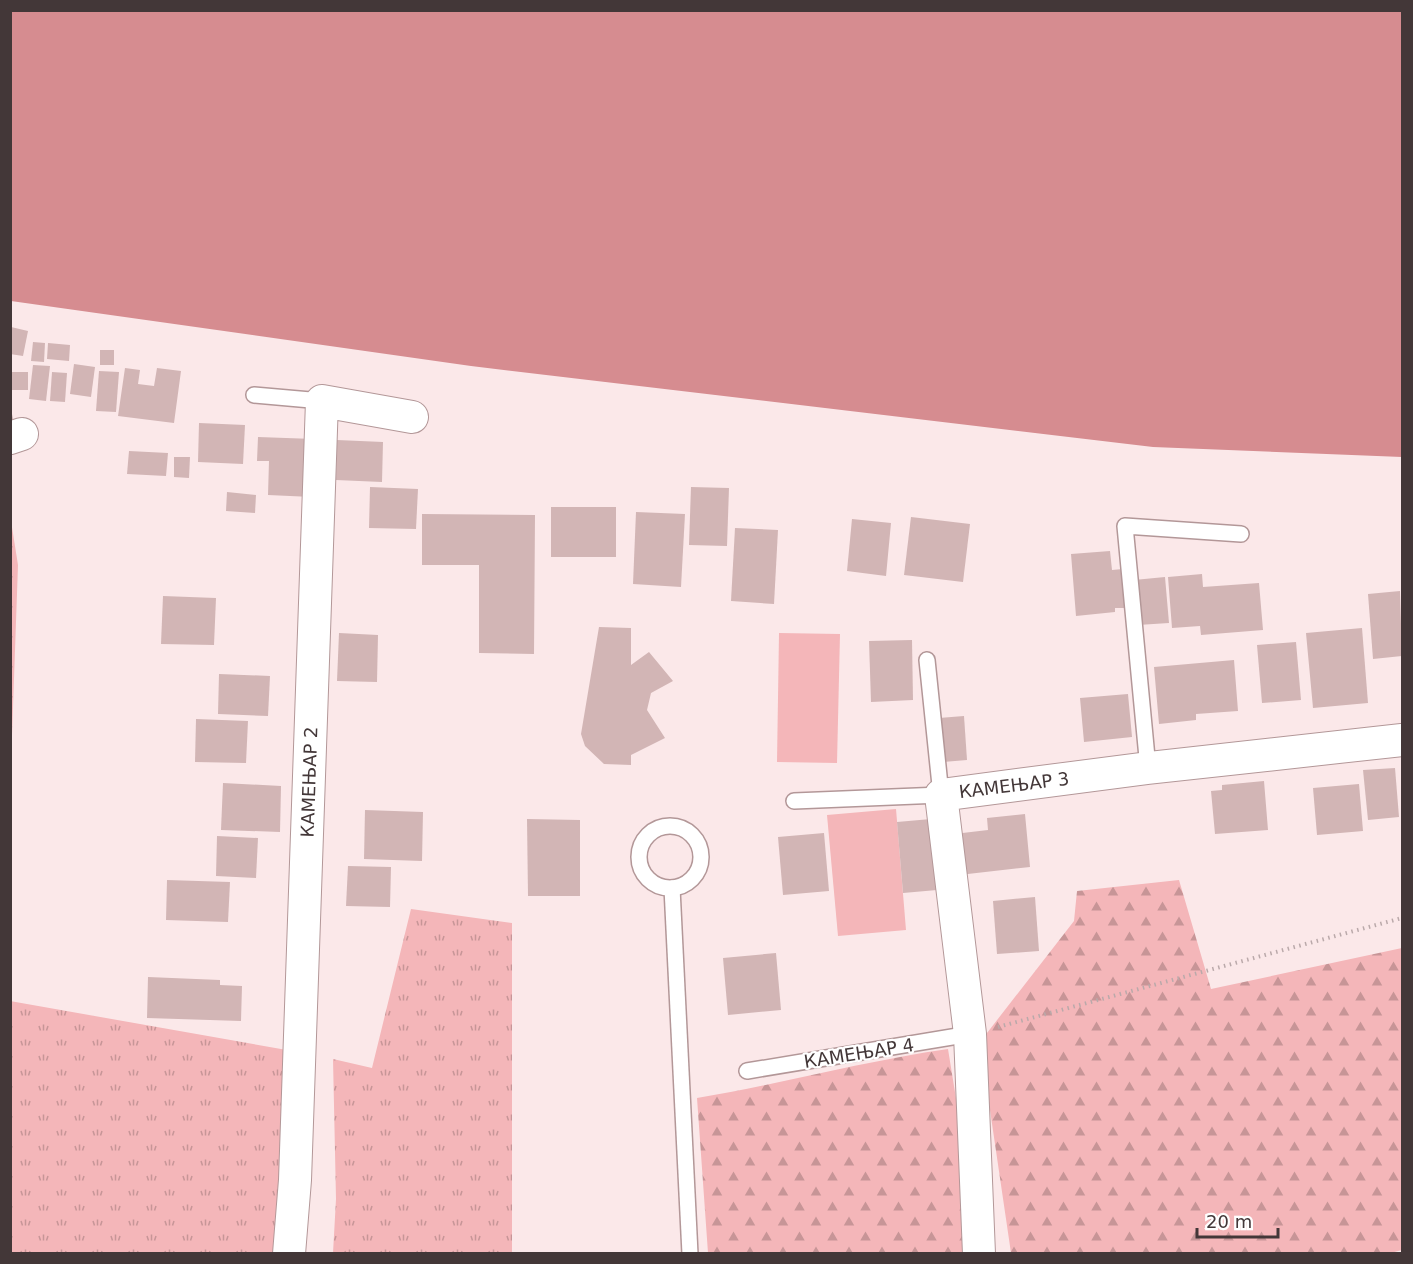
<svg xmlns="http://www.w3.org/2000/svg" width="1413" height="1264" viewBox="0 0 1413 1264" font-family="'DejaVu Sans',sans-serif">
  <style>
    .grass { fill: url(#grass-tufts) }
    .forest { fill: url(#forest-firs) }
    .pitch { fill: #f4b6b9 }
    .water { fill: #d68c90 }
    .building { fill: #d2b5b5 }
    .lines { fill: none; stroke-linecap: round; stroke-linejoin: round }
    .service-casing { stroke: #b39798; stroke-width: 18 }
    .minor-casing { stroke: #b39798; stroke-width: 34 }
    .path { stroke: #baa9aa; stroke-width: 4; stroke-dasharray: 1.5 4.5; stroke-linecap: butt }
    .service { stroke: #fff; stroke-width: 15 }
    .minor { stroke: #fff; stroke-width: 32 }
    .labels { text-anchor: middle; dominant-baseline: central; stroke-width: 4.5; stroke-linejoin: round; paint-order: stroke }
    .street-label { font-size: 18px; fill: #433738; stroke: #fff }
  </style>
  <defs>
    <pattern id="grass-tufts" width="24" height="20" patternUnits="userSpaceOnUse" patternTransform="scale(1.5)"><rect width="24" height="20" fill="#f4b6b9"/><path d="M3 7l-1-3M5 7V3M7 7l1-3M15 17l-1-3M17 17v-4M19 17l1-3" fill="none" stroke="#c79597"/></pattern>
    <pattern id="forest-firs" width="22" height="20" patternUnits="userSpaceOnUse" patternTransform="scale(1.5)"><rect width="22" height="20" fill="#f4b6b9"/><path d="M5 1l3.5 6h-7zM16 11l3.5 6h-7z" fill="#c79597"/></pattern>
  </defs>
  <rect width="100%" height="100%" fill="#fbe8e9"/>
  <g class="grass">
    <polygon points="11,521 18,565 11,764 10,521"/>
    <polygon points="411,909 512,923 512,1253 333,1253 336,1199 333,1059 372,1068"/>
    <polygon points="10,1001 298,1052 282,1253 11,1253"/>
  </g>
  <g class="forest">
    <polygon points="1179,880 1211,989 1402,948 1402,1250 1387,1254 1011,1253 980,1042 1074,921 1077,891"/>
    <path d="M 948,1049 L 981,1253 L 708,1253 L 697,1098 C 781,1084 864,1061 948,1049 Z"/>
  </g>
  <g class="pitch">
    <polygon points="779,633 840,634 837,763 777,762"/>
    <polygon points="896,809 906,930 838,936 827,815"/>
  </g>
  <polygon class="water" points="11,10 1402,11 1402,457 1153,447 471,366 11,301"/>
  <g class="building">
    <polygon points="11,327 28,331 23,356 10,354"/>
    <polygon points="33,342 45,343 44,362 31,361"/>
    <polygon points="48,343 70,345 69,361 47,359"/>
    <rect x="100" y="350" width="14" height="15"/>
    <polygon points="74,364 95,367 91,397 70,394"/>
    <polygon points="33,365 50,366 46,401 29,399"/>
    <polygon points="125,368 140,370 138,384 154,386 157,368 181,371 174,423 118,416"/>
    <polygon points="99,371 119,372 116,412 96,411"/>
    <rect x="10" y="372" width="18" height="18"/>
    <polygon points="52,372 67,373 65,402 50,401"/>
    <polygon points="10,405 14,423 10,424"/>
    <polygon points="199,423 245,425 243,464 198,462"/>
    <polygon points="258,437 314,439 312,497 268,495 269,461 257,461"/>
    <polygon points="337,440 383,442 382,482 336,480"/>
    <polygon points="129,451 168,453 166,476 127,474"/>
    <polygon points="174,457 190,457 189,478 174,477"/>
    <polygon points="370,487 418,489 416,529 369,528"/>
    <polygon points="691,487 729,488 727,546 689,545"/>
    <polygon points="227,492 256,495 255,513 226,511"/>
    <rect x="551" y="507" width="65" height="50"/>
    <polygon points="636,512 685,514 681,587 633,584"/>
    <polygon points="422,514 535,515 534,654 479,653 479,565 422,565"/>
    <polygon points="911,517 970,524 963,582 904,575"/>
    <polygon points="852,519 891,523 886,576 847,571"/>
    <polygon points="735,528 778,530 774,604 731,601"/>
    <polygon points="1110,551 1112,570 1123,569 1126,608 1115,608 1115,612 1076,616 1071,554"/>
    <polygon points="1202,574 1203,587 1259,583 1263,630 1201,635 1200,626 1172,628 1168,577"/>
    <polygon points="1165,577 1169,623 1138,625 1134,580"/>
    <polygon points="1400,591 1402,656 1373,659 1368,594"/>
    <polygon points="163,596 216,598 214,645 161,644"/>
    <polygon points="599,627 631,628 631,665 649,652 673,681 651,693 647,710 665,738 631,755 631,765 604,764 585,746 581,734"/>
    <polygon points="1362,628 1368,703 1313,708 1306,633"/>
    <polygon points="339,633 378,635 377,682 337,681"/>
    <polygon points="912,640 913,700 871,702 869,641"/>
    <polygon points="1296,642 1301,700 1262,703 1257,645"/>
    <polygon points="1234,660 1238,711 1196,714 1196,720 1159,724 1154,667"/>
    <polygon points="219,674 270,676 268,716 218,714"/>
    <polygon points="1128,694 1132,737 1084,742 1080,698"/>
    <polygon points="964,716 967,760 943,762 939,718"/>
    <polygon points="196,719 248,721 246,763 195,762"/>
    <polygon points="1395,768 1399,817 1368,820 1363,770"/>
    <polygon points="1264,781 1268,830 1215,834 1211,791 1222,790 1222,785"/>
    <polygon points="223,783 281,786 280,832 221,830"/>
    <polygon points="1359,784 1363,831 1317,835 1313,788"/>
    <polygon points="365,810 423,812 422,861 364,859"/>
    <polygon points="1025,814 1030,867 959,875 954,834 988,830 987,818"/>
    <polygon points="527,819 580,820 580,896 528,896"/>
    <polygon points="931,819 937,890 903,893 897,822"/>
    <polygon points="824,833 829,891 783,895 778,837"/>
    <polygon points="217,836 258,838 256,878 216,876"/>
    <polygon points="348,866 391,867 390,907 346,906"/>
    <polygon points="167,880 230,882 228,922 166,920"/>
    <polygon points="1035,897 1039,951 997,954 993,901"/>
    <polygon points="776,953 781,1010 728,1015 723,958"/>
    <polygon points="148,977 220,980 220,985 242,986 241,1021 147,1018"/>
  </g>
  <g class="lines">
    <defs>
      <g id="service">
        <polyline points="254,395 322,401"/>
        <polyline points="1148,768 1125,526 1241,534"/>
        <polyline points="794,801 941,795 927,660"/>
        <circle cx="670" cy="857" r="31"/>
        <polyline points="672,888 690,1254"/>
        <polyline points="747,1071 970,1034"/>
      </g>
      <g id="minor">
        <polyline points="10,438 22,434"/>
        <polyline points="289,1254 295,1180 322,401 412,417"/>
        <polyline points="979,1254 970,1034 941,795 1148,768 1402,740"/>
      </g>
    </defs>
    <use href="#service" class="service-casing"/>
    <use href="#minor" class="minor-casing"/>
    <polyline class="path" points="998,1027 1402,918"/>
    <use href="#service" class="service"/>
    <use href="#minor" class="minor"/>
  </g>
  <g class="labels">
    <g class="street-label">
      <text transform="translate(309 782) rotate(-88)">КАМЕЊАР 2</text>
      <text transform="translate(1014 785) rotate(-7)">КАМЕЊАР 3</text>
      <text transform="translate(859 1053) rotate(-9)">КАМЕЊАР 4</text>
    </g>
  </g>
  <rect width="1413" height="1264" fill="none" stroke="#433738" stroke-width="24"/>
  <path d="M1197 1228v9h81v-9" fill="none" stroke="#433738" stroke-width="3"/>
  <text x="1206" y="1228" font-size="18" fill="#433738" stroke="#ffffff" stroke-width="4.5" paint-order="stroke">20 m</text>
</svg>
